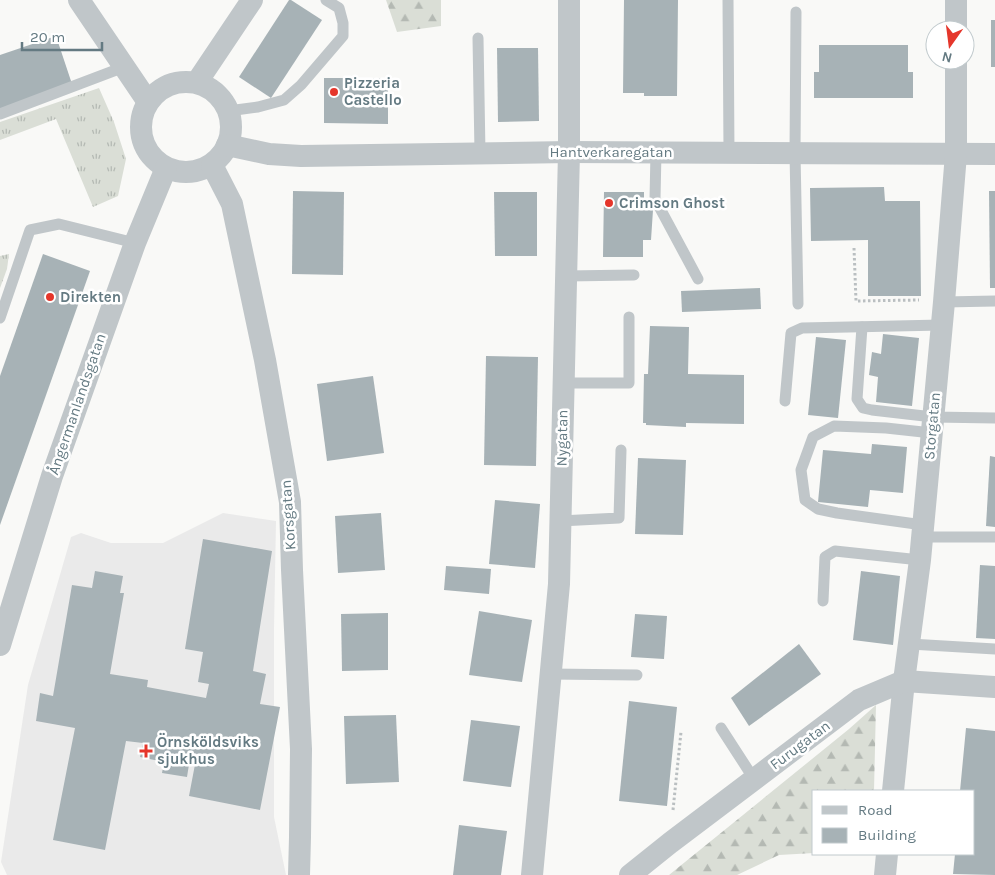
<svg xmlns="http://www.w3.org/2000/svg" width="995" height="875" viewBox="0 0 995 875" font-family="Karla,sans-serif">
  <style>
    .built { fill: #eaeaea }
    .grass { fill: url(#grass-tufts) }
    .forest { fill: url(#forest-firs) }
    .building { fill: #a7b2b6 }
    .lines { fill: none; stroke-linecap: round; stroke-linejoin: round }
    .path { stroke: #babfc1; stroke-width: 3; stroke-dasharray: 2.5 2.5; stroke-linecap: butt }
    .service { stroke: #c0c6c9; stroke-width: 11 }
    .minor { stroke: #c0c6c9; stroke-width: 22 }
    .poi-dot { fill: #e5362b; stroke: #fff; stroke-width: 2 }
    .labels { text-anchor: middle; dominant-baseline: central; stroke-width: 5; stroke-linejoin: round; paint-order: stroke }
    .poi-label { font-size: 15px; font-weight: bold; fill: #647a82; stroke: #fff; text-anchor: start }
    .street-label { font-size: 15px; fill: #647a82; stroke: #fff }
  </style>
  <defs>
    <pattern id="grass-tufts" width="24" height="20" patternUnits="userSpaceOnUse" patternTransform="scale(1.25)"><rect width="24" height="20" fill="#daded6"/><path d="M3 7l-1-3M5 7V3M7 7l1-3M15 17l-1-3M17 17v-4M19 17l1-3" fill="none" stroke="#b4b9b3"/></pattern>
    <pattern id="forest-firs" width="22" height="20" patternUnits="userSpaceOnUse" patternTransform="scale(1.25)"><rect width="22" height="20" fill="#daded6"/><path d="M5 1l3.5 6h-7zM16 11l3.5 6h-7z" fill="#b4b9b3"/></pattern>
  </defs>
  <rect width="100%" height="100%" fill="#f9f9f7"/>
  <polygon class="built" points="223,513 276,521 274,629 274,817 286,875 7,875 1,862 28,685 71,537 81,533 111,543 163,543"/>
  <g class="grass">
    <polygon points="99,88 114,122 126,159 118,196 93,207 56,119 0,140 0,122"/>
    <polygon points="9,254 7,269 0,288 0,256"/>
  </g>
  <g class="forest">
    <polygon points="386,0 441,0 441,26 397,32"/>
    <polygon points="876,705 874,791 814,791 814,853 779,855 737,875 669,875 849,729"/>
  </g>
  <g class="building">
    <polygon points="289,0 291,0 322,20 271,98 239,77"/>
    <polygon points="624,0 678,0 677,96 644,96 644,93 623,93"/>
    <rect x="991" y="20" width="4" height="47"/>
    <polygon points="56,36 73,87 0,111 0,55"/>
    <polygon points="819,45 908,45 908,72 913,72 913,98 814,98 814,72 819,72"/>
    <polygon points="497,48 538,48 539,121 498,122"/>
    <polygon points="324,78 388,78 388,124 324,123"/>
    <polygon points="884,187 885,201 920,201 921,296 868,296 868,240 811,241 810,188"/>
    <polygon points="293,191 344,192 343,275 292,274"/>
    <polygon points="989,191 995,191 995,288 990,288"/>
    <polygon points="494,192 537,192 537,256 495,256"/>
    <polygon points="604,192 644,192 644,210 653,210 651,240 643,240 643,257 603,257"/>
    <polygon points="43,254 90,271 0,525 0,376"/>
    <polygon points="760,288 761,309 682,312 681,291"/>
    <polygon points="650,326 689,327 688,374 744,375 744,424 686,423 686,427 646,425 646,423 643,423 644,374 648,374"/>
    <polygon points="883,334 919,338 912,406 876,402 878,377 869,375 872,352 881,354"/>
    <polygon points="816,337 846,340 838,418 808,415"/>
    <polygon points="486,356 538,357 536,466 484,465"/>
    <polygon points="373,376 384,453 327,461 317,384"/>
    <polygon points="872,444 907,447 903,493 870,490 868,507 818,502 823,450 871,454"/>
    <polygon points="990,456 995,457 995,527 986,526"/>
    <polygon points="638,458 686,460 683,535 635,534"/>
    <polygon points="495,500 540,504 535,568 489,564"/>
    <polygon points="381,513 385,570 338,573 335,516"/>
    <polygon points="203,539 272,551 253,671 266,674 260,704 280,707 260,810 189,796 197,754 191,752 187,777 162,773 164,762 140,757 143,743 126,741 105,850 53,840 75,728 36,721 40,693 53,696 72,585 92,588 95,571 123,576 120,593 124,593 110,674 148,680 147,687 206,698 209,684 198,682 203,652 185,649"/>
    <polygon points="980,565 995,566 995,639 976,638"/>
    <polygon points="446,566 491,569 489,594 444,590"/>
    <polygon points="861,571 900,576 893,645 853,640"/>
    <polygon points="479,611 532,620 522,682 469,675"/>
    <polygon points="388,613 388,670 342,671 341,614"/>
    <polygon points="635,614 667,616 664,659 631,657"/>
    <polygon points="799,644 821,674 749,726 731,698"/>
    <polygon points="629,701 677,707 667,806 619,801"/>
    <polygon points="396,715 399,782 346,784 344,716"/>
    <polygon points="471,720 520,726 511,787 463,781"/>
    <polygon points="966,728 995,731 995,875 953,874 955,854 974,854 974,791 960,791"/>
    <polygon points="459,825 507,831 501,875 453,875"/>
  </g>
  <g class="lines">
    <g class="path">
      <polyline points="854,248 856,301 919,300"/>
      <polyline points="673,810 681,732"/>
    </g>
    <g class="service">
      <polyline points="728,0 729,153"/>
      <polyline points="796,12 795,153 798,304"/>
      <polyline points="478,38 480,153"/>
      <polyline points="228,111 258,107 284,100 301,85 343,36 343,23 339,8 326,0"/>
      <polyline points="0,114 124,67"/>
      <polyline points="656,152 655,199 698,279"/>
      <polyline points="566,276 634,275"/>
      <polyline points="944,302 995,301"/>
      <polyline points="0,318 30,230 59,224 135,243"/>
      <polyline points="862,327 857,399 863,408 872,410 933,417 995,418"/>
      <polyline points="564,383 629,383 629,317"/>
      <polyline points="785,401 791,333 802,328 942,325"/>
      <polyline points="560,521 619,518 621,450"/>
      <polyline points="923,525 837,513 818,509 805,500 801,470 813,437 834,426 886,428 932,433"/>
      <polyline points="922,537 995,537"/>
      <polyline points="823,601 825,557 835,551 920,560"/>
      <polyline points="910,644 995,649"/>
      <polyline points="550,674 637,675"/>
      <polyline points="721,728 754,779"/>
    </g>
    <g class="minor">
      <polyline points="79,0 148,102"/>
      <polyline points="956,0 956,30"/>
      <polyline points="197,82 252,0"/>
      <circle cx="186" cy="127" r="45"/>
      <polyline points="227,145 269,154 301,156 569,152 995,154"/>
      <polyline points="212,165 232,204 265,360 290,502 292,570 301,749 300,837 299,875"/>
      <polyline points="0,645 52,476 135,243 166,168"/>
      <polyline points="893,791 904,681 920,560 944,302 956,154 956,60"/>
      <polyline points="532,875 559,584 569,152 569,0"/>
      <polyline points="630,875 670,843 859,700 904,681 995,687"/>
      <polyline points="885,875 887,854"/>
    </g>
  </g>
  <g class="poi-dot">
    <circle cx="334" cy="92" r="5"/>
    <circle cx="609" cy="203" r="5"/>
    <circle cx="50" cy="297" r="5"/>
    <path d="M143.5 743.5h5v5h5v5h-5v5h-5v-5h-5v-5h5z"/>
  </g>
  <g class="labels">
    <g class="poi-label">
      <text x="344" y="83">Pizzeria<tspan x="344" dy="17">Castello</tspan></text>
      <text x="619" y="203">Crimson Ghost</text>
      <text x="60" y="297">Direkten</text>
      <text x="157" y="742">Örnsköldsviks<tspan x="157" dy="17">sjukhus</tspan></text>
    </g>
    <g class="street-label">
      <text x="611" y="152">Hantverkaregatan</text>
      <text transform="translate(77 404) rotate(-71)">Ångermanlandsgatan</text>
      <text transform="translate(932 426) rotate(-85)">Storgatan</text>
      <text transform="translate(562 438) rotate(-89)">Nygatan</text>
      <text transform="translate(288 515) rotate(-94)">Korsgatan</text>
      <text transform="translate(800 745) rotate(-37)">Furugatan</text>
    </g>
  </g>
  <rect x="812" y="790" width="162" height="65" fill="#ffffff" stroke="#c1cacd"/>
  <rect x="822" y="806" width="25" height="8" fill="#c0c6c9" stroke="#c1cacd"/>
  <text x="858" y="815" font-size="15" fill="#647a82">Road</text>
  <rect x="822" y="828" width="25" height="15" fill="#a7b2b6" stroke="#c1cacd"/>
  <text x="858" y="840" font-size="15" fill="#647a82">Building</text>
  <g transform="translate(950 45) rotate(194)"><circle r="24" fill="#ffffff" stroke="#c1cacd"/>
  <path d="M0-4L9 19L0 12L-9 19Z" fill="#e5362b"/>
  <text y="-8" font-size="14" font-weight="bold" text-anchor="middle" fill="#647a82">N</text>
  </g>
  <path d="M22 42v8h80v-8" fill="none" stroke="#647a82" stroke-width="2.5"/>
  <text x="30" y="42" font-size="15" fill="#647a82" stroke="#ffffff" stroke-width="4" paint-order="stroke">20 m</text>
</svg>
